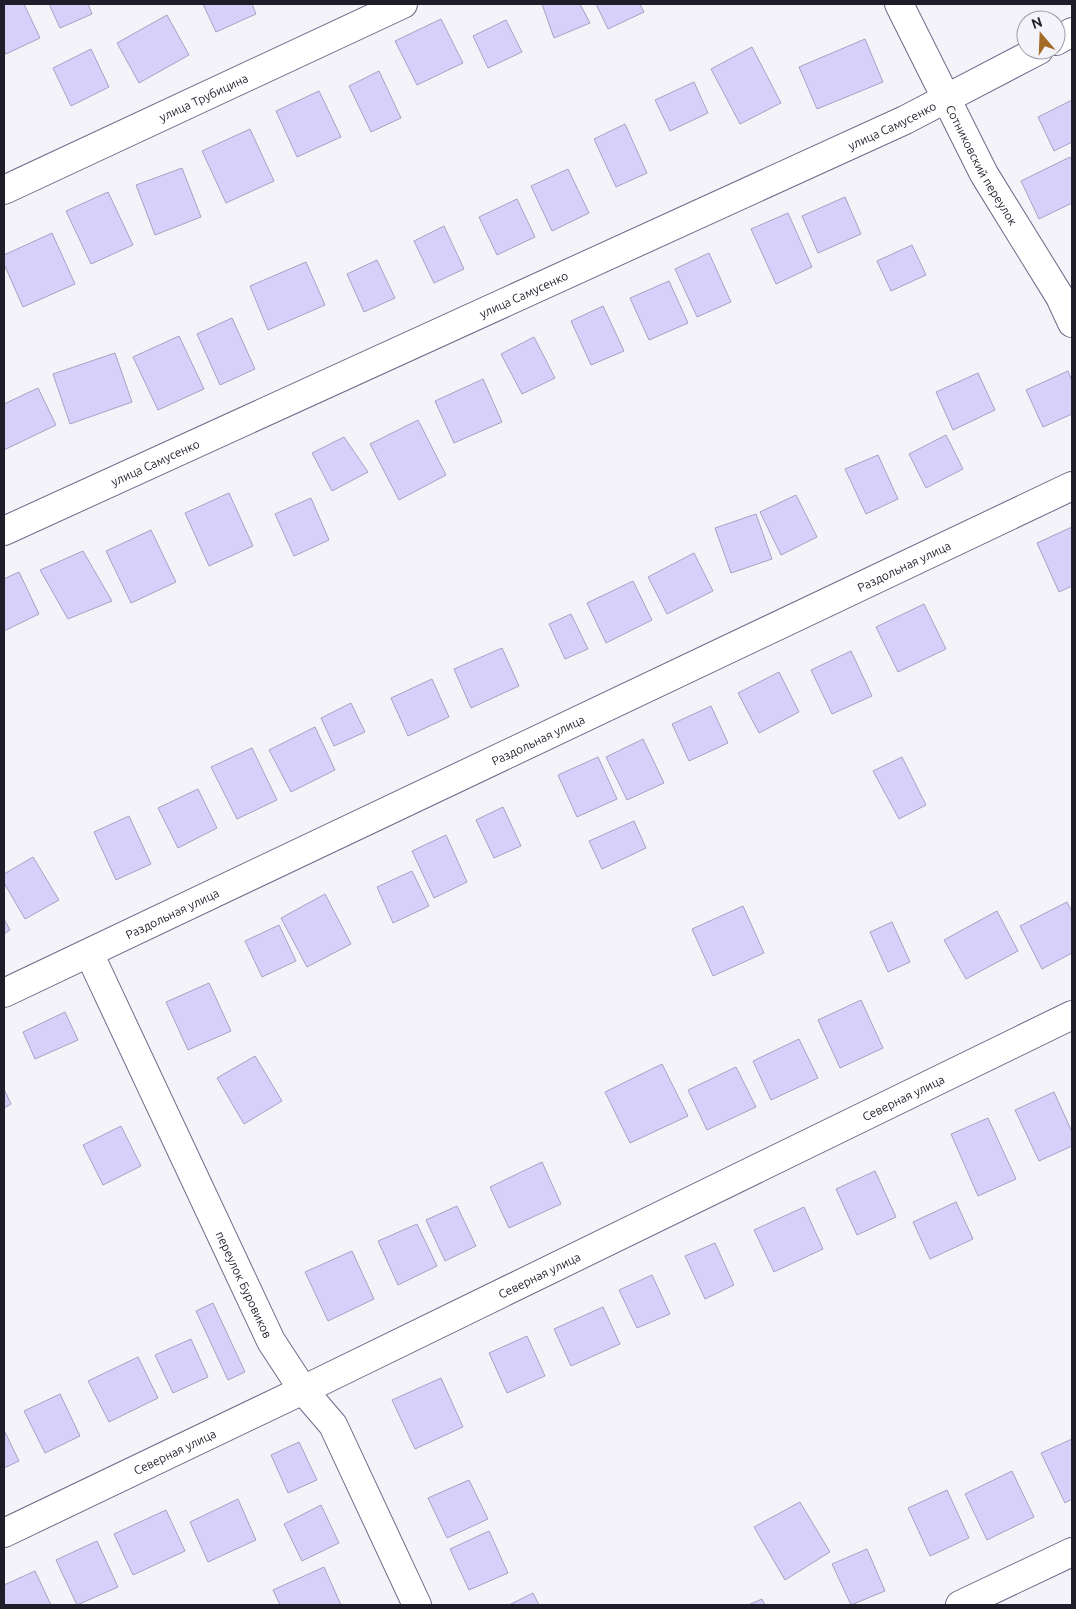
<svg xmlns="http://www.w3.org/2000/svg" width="1076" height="1609" viewBox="0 0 1076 1609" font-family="Ubuntu,sans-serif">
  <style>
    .building { fill: #d7d0fa; stroke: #a7a2c3 }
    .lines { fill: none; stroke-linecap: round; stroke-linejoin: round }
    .street-casing { stroke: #6f6a89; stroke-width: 30 }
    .street { stroke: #fff; stroke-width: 28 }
    .labels { text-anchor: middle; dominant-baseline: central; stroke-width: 4; stroke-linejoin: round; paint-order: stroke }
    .street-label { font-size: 12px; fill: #1f1d29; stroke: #f4f3fa }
  </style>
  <rect width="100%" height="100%" fill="#f4f3fa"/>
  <g class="building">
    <polygon points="6,4 24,4 40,38 6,54 4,50 4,5"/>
    <polygon points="49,4 88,4 92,14 60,28"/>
    <polygon points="203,4 252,4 256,14 216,32"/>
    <polygon points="542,4 580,4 590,23 554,38"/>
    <polygon points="596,4 640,4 644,12 608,29"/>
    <polygon points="167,15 189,55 139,83 117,43"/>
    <polygon points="441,19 463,63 417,85 395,41"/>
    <polygon points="506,20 522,52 488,68 473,36"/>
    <polygon points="865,39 883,82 817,109 799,67"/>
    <polygon points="752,47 781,103 740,124 711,69"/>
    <polygon points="91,49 109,87 71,106 53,68"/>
    <polygon points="379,71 401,118 371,132 349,86"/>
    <polygon points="694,82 708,113 670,131 655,100"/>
    <polygon points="319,91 341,137 297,157 276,111"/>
    <polygon points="1072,100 1072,142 1054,151 1038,117"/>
    <polygon points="625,124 647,173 616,187 594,139"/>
    <polygon points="250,129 274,181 226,203 202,151"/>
    <polygon points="1070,157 1072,161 1072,203 1039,219 1021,181"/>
    <polygon points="182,168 201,217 155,235 136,185"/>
    <polygon points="568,169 589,213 552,231 531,186"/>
    <polygon points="108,192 133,245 91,264 66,211"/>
    <polygon points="845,197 861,234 818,253 802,216"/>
    <polygon points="517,199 535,237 497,255 479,217"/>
    <polygon points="788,213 812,267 776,284 751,229"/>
    <polygon points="444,226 464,269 434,283 414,241"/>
    <polygon points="52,233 75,284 23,307 4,264 4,255"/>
    <polygon points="912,245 926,275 891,291 877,261"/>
    <polygon points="709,253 731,302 697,317 675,269"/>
    <polygon points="377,260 395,298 364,312 347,274"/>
    <polygon points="306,262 325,305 268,330 250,286"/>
    <polygon points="669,281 688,323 649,340 630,298"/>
    <polygon points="603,306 624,351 591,365 571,321"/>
    <polygon points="232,318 255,369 220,385 197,334"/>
    <polygon points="179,336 204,389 158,410 133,357"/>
    <polygon points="534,337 555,378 522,394 501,354"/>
    <polygon points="115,353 132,402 70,424 53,374"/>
    <polygon points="1068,371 1072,381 1072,414 1043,427 1026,390"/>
    <polygon points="978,373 995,410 953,430 936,392"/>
    <polygon points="483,379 502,422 454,443 435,401"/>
    <polygon points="38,388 56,425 4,450 4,404"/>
    <polygon points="418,420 446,475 399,500 370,444"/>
    <polygon points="946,435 963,469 926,488 909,454"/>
    <polygon points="344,437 368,472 332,491 312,453"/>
    <polygon points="878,455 898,499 866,514 845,469"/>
    <polygon points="229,493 253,546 209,566 185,513"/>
    <polygon points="796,495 817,537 781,555 760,512"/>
    <polygon points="311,498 329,540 294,556 275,514"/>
    <polygon points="756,514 772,559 731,573 715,528"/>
    <polygon points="1072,527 1072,586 1059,592 1037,543"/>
    <polygon points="151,530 176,582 131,603 106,551"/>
    <polygon points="83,551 112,601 68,619 40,570"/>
    <polygon points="694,553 713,591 667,614 648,577"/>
    <polygon points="19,572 39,614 4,631 4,579"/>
    <polygon points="633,581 652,620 606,643 587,603"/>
    <polygon points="924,604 946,649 898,672 876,627"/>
    <polygon points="571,614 588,649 565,659 549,624"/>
    <polygon points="502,648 519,686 471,708 454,669"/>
    <polygon points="851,651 872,696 832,714 811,670"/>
    <polygon points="779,672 799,712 759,733 738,693"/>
    <polygon points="432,679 449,717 408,736 391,698"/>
    <polygon points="351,703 365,732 334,746 321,718"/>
    <polygon points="711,706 728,743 689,761 672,724"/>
    <polygon points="315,727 335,770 291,792 269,750"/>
    <polygon points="643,739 664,783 627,800 606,757"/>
    <polygon points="252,748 277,800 237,819 211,767"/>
    <polygon points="598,757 617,799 577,817 558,775"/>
    <polygon points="902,757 926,805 899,819 873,771"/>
    <polygon points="198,789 217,828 178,848 158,808"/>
    <polygon points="503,807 521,846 494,858 476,820"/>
    <polygon points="129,816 151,864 116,880 94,832"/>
    <polygon points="634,821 646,848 602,869 589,841"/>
    <polygon points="446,835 467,882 434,898 412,851"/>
    <polygon points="33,857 59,900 25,919 4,883 4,874"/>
    <polygon points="412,871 429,906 393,923 377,887"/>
    <polygon points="325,894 351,944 307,967 281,918"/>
    <polygon points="1067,902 1072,912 1072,953 1042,969 1020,926"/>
    <polygon points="743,906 764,953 713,976 692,929"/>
    <polygon points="997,911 1018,951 966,979 944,940"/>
    <polygon points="4,919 10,930 4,934"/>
    <polygon points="892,922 910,962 888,972 870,932"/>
    <polygon points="279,925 296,961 262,977 245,941"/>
    <polygon points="209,983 231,1031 188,1050 166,1002"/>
    <polygon points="861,1000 883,1048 840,1068 818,1020"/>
    <polygon points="65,1012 78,1040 35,1059 23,1032"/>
    <polygon points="799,1039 818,1078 771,1100 753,1061"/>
    <polygon points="255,1056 282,1101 244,1124 217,1078"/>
    <polygon points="662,1064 688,1116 630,1143 605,1092"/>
    <polygon points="736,1067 756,1107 707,1130 688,1090"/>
    <polygon points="4,1089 11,1104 4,1108"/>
    <polygon points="1054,1092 1072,1132 1072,1146 1039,1161 1015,1110"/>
    <polygon points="988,1118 1016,1179 978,1196 951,1134"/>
    <polygon points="121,1126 141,1166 103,1185 83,1145"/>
    <polygon points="542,1162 561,1204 509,1228 490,1187"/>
    <polygon points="875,1171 896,1217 857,1235 836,1189"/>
    <polygon points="956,1202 973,1239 930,1259 913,1222"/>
    <polygon points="457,1206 476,1246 445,1261 426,1220"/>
    <polygon points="804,1207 823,1249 774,1272 754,1230"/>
    <polygon points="417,1224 437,1266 398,1285 378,1241"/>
    <polygon points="715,1243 734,1285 705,1299 685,1256"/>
    <polygon points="352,1251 374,1299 328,1321 305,1272"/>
    <polygon points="652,1275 670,1314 637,1328 619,1290"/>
    <polygon points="213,1303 245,1372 228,1380 196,1311"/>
    <polygon points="603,1307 620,1344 571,1366 554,1329"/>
    <polygon points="527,1336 545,1376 507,1393 489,1353"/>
    <polygon points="191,1339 208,1377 173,1393 155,1355"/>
    <polygon points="138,1357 158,1398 109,1422 88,1381"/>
    <polygon points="441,1378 463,1427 415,1449 392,1400"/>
    <polygon points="60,1394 80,1436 45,1453 24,1411"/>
    <polygon points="4,1430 19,1461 4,1468"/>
    <polygon points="1072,1439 1072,1499 1065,1503 1041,1453"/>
    <polygon points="299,1442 317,1480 288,1493 271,1455"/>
    <polygon points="1012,1471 1034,1517 987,1540 965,1494"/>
    <polygon points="469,1480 488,1519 447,1538 428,1498"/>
    <polygon points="947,1490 969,1538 930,1556 908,1508"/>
    <polygon points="238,1499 256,1540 208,1562 190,1522"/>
    <polygon points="800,1502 830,1552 785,1580 754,1527"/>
    <polygon points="321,1505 339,1543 302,1561 284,1524"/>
    <polygon points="166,1510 185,1551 133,1575 114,1534"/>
    <polygon points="489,1531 508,1573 469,1590 450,1549"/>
    <polygon points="97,1541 118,1587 77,1605 56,1560"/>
    <polygon points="867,1549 885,1591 851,1605 832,1564"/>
    <polygon points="324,1567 341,1605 280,1605 273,1590"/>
    <polygon points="35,1571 51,1605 4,1605 4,1585"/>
    <polygon points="533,1593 539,1605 509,1605"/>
    <polygon points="762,1599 765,1605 748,1605"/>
  </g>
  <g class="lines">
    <defs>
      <g id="street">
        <path id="s1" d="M 899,4 L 984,174 L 1060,297 L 1072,323"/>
        <polyline points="1056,41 1072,32"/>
        <path id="s2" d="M 4,190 L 403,4"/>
        <path id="s3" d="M 4,531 L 905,120 L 1039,50"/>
        <path id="s4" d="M 89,953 L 271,1341 L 303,1390 L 333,1425 L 417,1605"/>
        <path id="s5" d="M 4,993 L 1072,486"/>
        <path id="s6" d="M 4,1533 L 303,1390 L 1072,1015"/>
        <polyline points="960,1605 1072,1552"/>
      </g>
    </defs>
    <use href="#street" class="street-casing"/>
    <use href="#street" class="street"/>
  </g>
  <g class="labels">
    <g class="street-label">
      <text stroke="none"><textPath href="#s2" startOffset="220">улица Трубицина</textPath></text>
      <text stroke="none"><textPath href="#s3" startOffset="976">улица Самусенко</textPath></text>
      <text stroke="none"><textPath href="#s1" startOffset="181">Сотниковский переулок</textPath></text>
      <text stroke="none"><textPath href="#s3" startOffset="571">улица Самусенко</textPath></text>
      <text stroke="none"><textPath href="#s3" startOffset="166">улица Самусенко</textPath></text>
      <text stroke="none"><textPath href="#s5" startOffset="996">Раздольная улица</textPath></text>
      <text stroke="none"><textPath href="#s5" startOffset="591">Раздольная улица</textPath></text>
      <text stroke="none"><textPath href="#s5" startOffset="186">Раздольная улица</textPath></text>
      <text stroke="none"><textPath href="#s6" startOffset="999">Северная улица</textPath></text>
      <text stroke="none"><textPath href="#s6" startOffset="594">Северная улица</textPath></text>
      <text stroke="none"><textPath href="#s4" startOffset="366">переулок Буровиков</textPath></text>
      <text stroke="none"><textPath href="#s6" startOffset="189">Северная улица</textPath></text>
    </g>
  </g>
  <rect width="1076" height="1609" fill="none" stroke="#1f1d29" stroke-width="10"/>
  <g transform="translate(1041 35) rotate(341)"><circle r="24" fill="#f4f3fa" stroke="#9f9da6"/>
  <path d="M0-4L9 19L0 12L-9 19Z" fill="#a36a28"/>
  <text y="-8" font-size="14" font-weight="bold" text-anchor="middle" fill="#1f1d29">N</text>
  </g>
</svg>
